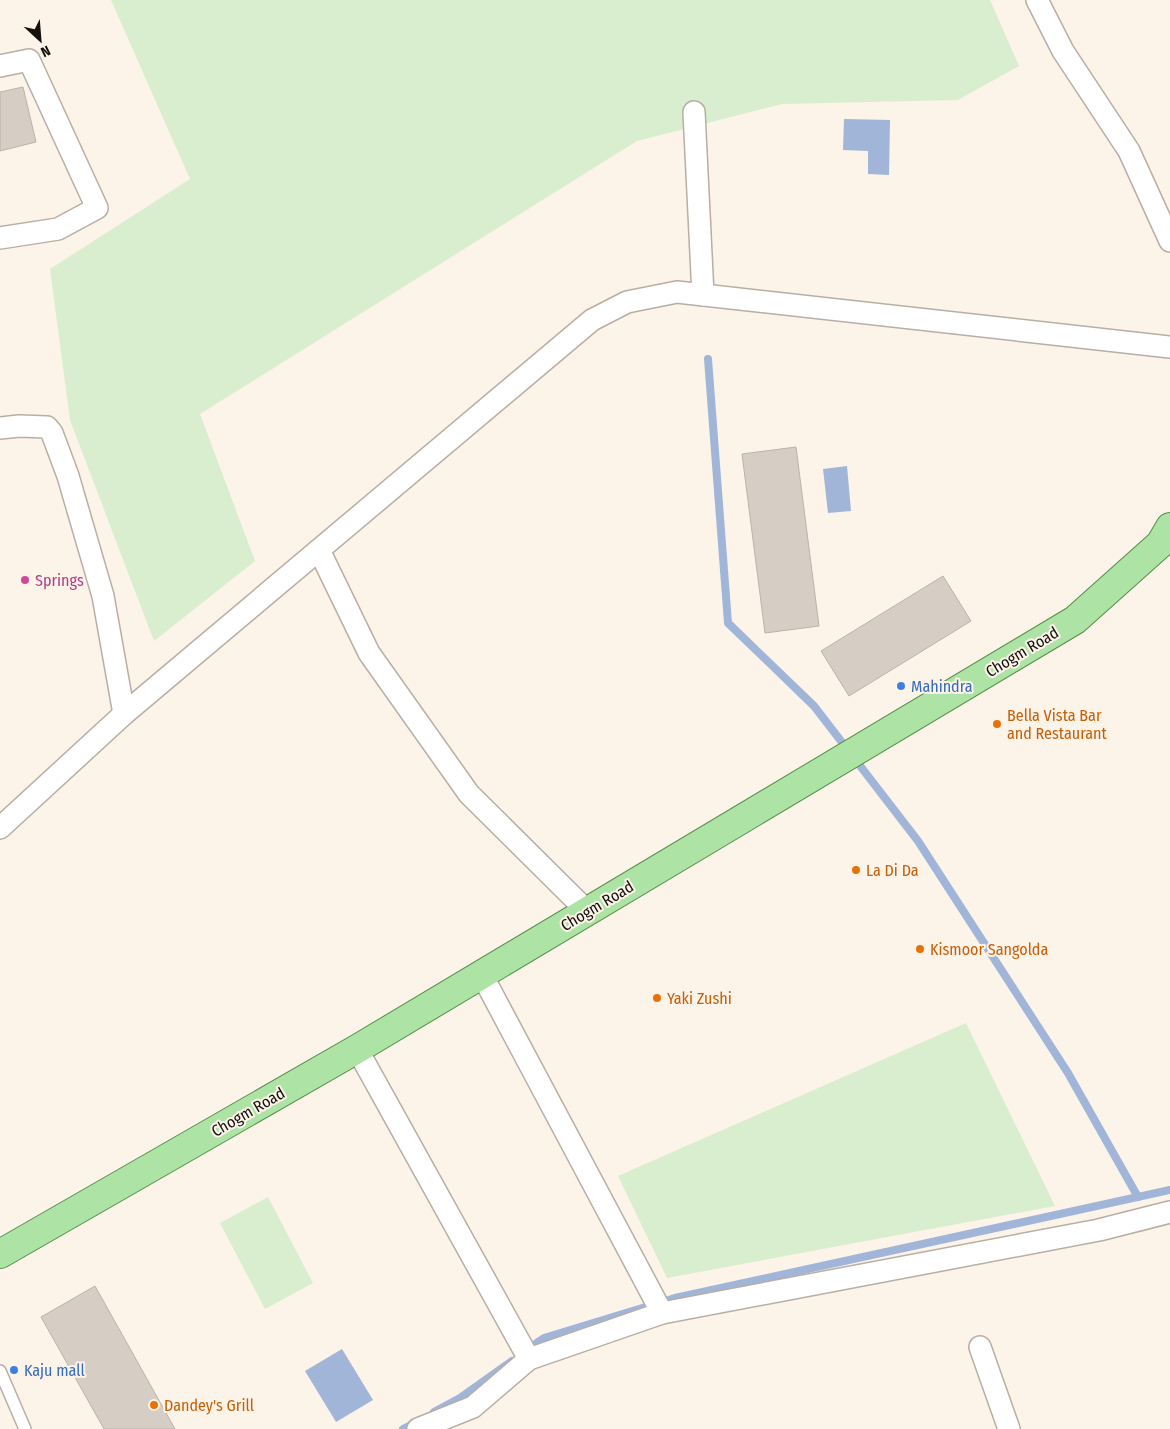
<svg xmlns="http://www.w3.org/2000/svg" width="1170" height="1429" viewBox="0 0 1170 1429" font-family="'Fira Sans Condensed',sans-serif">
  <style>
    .green { fill: #d9eece }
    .water { fill: #a1b5d9 }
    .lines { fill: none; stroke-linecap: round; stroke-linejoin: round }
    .stream { stroke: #a1b5d9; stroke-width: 8 }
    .building { fill: #d6cdc4; stroke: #bbb2a9 }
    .lane-casing { stroke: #b7aea5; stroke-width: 14 }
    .street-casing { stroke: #b7aea5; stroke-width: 24 }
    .primary-casing { stroke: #538e49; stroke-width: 30 }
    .lane { stroke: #fff; stroke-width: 11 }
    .street { stroke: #fff; stroke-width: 21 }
    .primary { stroke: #ade4a6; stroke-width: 28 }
    .hotel-dot { fill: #d1479c; stroke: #fcf3e9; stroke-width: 2 }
    .shop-dot { fill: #3f7fe0; stroke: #fcf3e9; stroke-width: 2 }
    .food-dot { fill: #e8710a; stroke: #fcf3e9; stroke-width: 2 }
    .labels { text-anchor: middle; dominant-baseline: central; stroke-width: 4; stroke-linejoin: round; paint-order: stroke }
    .hotel-label { font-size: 16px; fill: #b23c85; stroke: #fcf3e9; text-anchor: start }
    .street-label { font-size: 16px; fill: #13100d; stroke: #fcf3e9 }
    .shop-label { font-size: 16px; fill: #366cbe; stroke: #fcf3e9; text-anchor: start }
    .food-label { font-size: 16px; fill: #c56008; stroke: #fcf3e9; text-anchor: start }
  </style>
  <rect width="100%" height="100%" fill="#fcf3e9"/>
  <g class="green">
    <polygon points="111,0 990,0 1019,66 958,100 782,104 637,141 200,414 255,561 154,641 70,420 50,269 190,179"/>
    <polygon points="966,1023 1055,1206 667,1278 618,1176"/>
    <polygon points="268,1197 313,1283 265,1309 220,1223"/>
  </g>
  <g class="water">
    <polygon points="844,119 890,120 889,175 868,174 868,151 843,150"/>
    <polygon points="847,466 851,511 828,513 823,469"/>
    <polygon points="342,1349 373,1400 336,1422 305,1371"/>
  </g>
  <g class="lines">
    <g class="stream">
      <polyline points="708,359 728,623 814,706 918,841 1068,1073 1138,1197"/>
      <polyline points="525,1351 544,1338 675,1298 1170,1190"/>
      <polyline points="434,1412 460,1398 512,1361"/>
      <polyline points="403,1429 417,1422"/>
    </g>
  </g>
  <g class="building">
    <polygon points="23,87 36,142 0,151 0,92"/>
    <polygon points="796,447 819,626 765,633 742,454"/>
    <polygon points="943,576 971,621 849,696 821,651"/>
    <polygon points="95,1286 175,1429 104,1429 41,1317"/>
  </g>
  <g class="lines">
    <defs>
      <polyline id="lane" points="0,1371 25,1429"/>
      <g id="street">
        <polyline points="1037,0 1063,51 1129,151 1170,241"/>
        <polyline points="0,66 29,60 97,208 58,229 0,238"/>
        <polyline points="694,112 703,295"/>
        <polyline points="0,428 19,426 47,427 52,433 68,476 103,596 124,714 592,320 627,302 677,292 1170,347"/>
        <polyline points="319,550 369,653 469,794 588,912"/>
        <polyline points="0,828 124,714"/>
        <polyline points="482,975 662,1313"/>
        <polyline points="357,1049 529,1359"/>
        <polyline points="980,1347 1009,1429"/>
        <polyline points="418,1429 473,1407 529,1359 662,1313 1099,1230 1170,1212"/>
      </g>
      <polyline id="primary" points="0,1254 357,1049 1075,620 1160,544 1170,527"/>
    </defs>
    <use href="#lane" class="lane-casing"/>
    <use href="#street" class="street-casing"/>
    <use href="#primary" class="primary-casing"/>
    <use href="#lane" class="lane"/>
    <use href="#street" class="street"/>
    <use href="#primary" class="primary"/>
  </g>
  <circle class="hotel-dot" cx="25" cy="580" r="5"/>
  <g class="shop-dot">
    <circle cx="901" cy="686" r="5"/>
    <circle cx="14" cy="1370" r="5"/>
  </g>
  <g class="food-dot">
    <circle cx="997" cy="724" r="5"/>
    <circle cx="856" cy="870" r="5"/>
    <circle cx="920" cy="949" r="5"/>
    <circle cx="657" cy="998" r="5"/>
    <circle cx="154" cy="1405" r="5"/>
  </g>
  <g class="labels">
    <g class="hotel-label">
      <text x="35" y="580">Springs</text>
    </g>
    <g class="street-label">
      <text transform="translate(1022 652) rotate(-31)">Chogm Road</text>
      <text transform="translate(597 906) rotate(-31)">Chogm Road</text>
      <text transform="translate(248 1112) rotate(-30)">Chogm Road</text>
    </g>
    <g class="shop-label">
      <text x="911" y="686">Mahindra</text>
      <text x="24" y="1370">Kaju mall</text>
    </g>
    <g class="food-label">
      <text x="1007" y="715">Bella Vista Bar<tspan x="1007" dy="18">and Restaurant</tspan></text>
      <text x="866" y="870">La Di Da</text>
      <text x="930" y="949">Kismoor Sangolda</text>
      <text x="667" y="998">Yaki Zushi</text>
      <text x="164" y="1405">Dandey's Grill</text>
    </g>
  </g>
  <g transform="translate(40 40) rotate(154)" stroke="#fcf3e9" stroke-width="4" paint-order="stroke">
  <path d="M0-4L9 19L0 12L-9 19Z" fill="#13100d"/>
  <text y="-8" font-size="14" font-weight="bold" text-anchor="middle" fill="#13100d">N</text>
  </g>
</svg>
